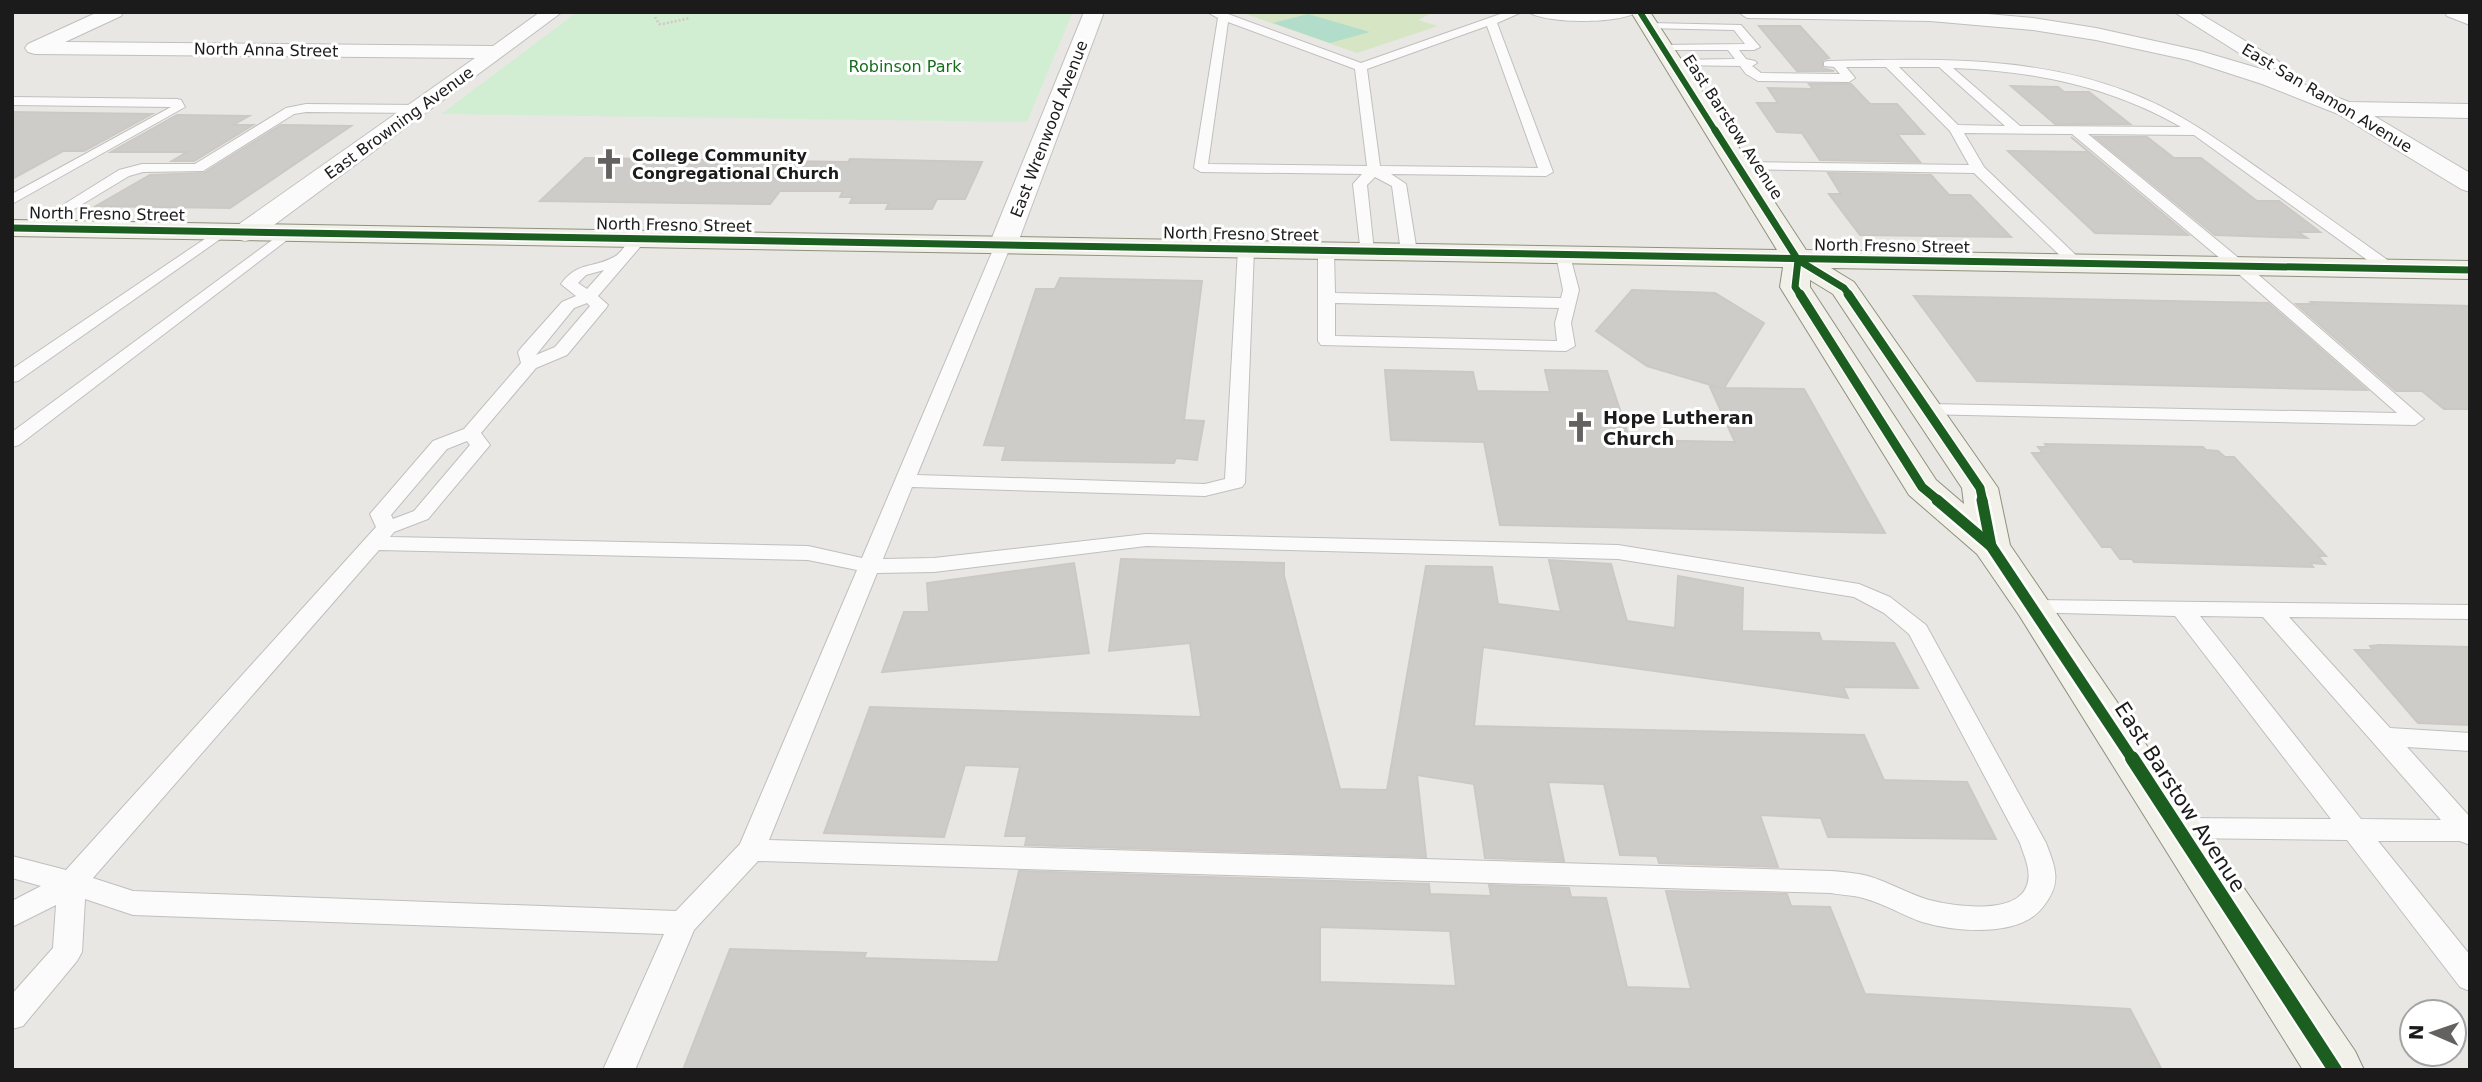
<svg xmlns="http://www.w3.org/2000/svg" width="2482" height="1082" viewBox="0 0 2482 1082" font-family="'DejaVu Sans',sans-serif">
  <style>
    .grass { fill: #d6e5c4 }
    .park { fill: #d2eed2 }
    .pitch { fill: #b2ddcb }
    .building { fill: #ceccc9; stroke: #ccc9c5; stroke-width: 2; fill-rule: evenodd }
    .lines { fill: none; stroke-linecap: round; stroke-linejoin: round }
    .lane-casing { stroke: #c0bfbe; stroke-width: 2 }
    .street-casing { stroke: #c0bfbe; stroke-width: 2 }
    .secondary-casing { stroke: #8f907e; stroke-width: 2 }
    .path { stroke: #d4c7c5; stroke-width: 2.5; stroke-dasharray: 2 2; stroke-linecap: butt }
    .lane { fill: #fcfbfb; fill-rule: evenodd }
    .street { fill: #fcfbfb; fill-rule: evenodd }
    .secondary { fill: #f1f1e9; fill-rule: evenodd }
    .cycleway-far4-casing { stroke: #fff; stroke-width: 9 }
    .cycleway-far3-casing { stroke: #fff; stroke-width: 10 }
    .cycleway-far2-casing { stroke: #fff; stroke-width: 12 }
    .cycleway-far1-casing { stroke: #fff; stroke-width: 16 }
    .cycleway-casing { stroke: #fff; stroke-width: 18 }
    .cycleway-far4 { stroke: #1b5e20; stroke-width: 6 }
    .cycleway-far3 { stroke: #1b5e20; stroke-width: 7 }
    .cycleway-far2 { stroke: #1b5e20; stroke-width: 9 }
    .cycleway-far1 { stroke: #1b5e20; stroke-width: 11 }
    .cycleway { stroke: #1b5e20; stroke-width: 14 }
    .labels { text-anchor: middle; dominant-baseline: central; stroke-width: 6; stroke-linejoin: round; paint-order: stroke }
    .far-street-label { font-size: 16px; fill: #1b1b1b; stroke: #fff }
    .far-park-label { font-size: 16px; fill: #146e1b; stroke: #fff }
    .far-poi-label { font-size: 16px; font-weight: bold; fill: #1b1b1b; stroke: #fff; text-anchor: start }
    .poi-label { font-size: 18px; font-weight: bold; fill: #1b1b1b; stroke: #fff; text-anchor: start }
    .near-street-label { font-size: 21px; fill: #1b1b1b; stroke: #fff }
  </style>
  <rect width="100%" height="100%" fill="#e9e7e4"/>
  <polygon class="grass" points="1240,12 1433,12 1418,20 1438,26 1357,53"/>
  <polygon class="park" points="577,12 1072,14 1027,122 441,114"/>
  <polygon class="pitch" points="1308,14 1370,32 1330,43 1273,23"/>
  <g class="building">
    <polygon points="1759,26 1800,26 1829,58 1822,60 1822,68 1834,71 1797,71"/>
    <polygon points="1809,84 1851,84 1870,104 1897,104 1924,134 1897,134 1920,162 1820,160 1802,133 1777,132 1757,103 1778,103 1768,88 1813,89"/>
    <polygon points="2011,86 2058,87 2064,92 2089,92 2130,124 2055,124"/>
    <polygon points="12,112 76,113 152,114 84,151 63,151 12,179"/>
    <polygon points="177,115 249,116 233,125 253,125 194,161 172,161 187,152 111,152"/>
    <polygon points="281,125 351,126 230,208 96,206 150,175 204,173"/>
    <polygon points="2071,137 2188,235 2095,233 2008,151 2089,152"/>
    <polygon points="2095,137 2147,137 2174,158 2201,158 2257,201 2279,201 2320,232 2298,232 2307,238 2215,235"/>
    <polygon points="585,158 848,162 850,159 982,162 965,199 937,199 932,209 886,209 889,203 850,203 853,197 840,197 843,191 780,191 770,204 540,201"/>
    <polygon points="1828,173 1931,175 1949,195 1970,195 2011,237 1860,235 1829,194 1841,194"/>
    <polygon points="1060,278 1202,281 1184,420 1204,421 1197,460 1176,458 1174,463 1002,460 1006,446 984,445 1036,289 1055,289"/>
    <polygon points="1632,290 1715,293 1764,323 1724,388 1804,389 1885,533 1500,525 1484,442 1391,440 1385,370 1473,372 1477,391 1550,392 1545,370 1607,371 1630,440 1735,442 1710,387 1721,388 1647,366 1596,331"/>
    <polygon points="1914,296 2268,303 2367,390 1977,381"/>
    <polygon points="2311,302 2470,306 2470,409 2444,409 2422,391 2396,391 2296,304 2314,304"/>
    <polygon points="2045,444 2203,447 2206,450 2218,451 2225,457 2234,457 2326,556 2318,556 2325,564 2310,563 2313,567 2134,562 2132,559 2120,559 2111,547 2102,547 2032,453 2043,453 2038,447 2047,447"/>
    <polygon points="1121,559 1284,563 1284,576 1340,789 1387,790 1426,566 1492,567 1498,604 1561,612 1549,560 1611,564 1627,621 1675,628 1678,576 1743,588 1742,631 1819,633 1822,641 1894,643 1918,688 1843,687 1848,698 1483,647 1474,726 1864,735 1884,780 1967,782 1996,839 1828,837 1821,818 1760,815 1778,867 1659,863 1657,856 1620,855 1604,784 1548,782 1564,861 1485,858 1474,784 1417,775 1426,857 1025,845 1027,836 1005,836 1020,767 965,765 944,837 824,833 870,707 1201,717 1190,643 1109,651"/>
    <polygon points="1074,563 1089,653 882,672 904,612 929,612 927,583"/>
    <polygon points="2379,645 2470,647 2470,725 2418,723 2355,650 2373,650 2370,646"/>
    <path d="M 1019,871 L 1429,884 L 1430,894 L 1491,896 L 1489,885 L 1569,888 L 1571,897 L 1606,898 L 1627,987 L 1691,989 L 1666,891 L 1787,894 L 1791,906 L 1830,907 L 1865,994 L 2130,1009 L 2162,1070 L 683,1070 L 730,949 L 866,953 L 864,958 L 998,962 ZM 1320,927 L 1450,931 L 1456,986 L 1320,982 Z"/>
  </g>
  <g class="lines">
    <defs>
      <g id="lane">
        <path d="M 1207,12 L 1228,14 L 1361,63 L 1506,12 L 1522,12 L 1497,23 L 1553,172 L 1546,176 L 1391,174 L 1406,184 L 1417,252 L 1409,257 L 1401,252 L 1392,186 L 1375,177 L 1367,185 L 1374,251 L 1371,254 L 1361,254 L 1353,184 L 1362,174 L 1201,172 L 1194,168 L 1218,18 ZM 1228,22 L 1355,69 L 1367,166 L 1208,164 ZM 1487,26 L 1538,168 L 1380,166 L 1367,69 Z"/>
        <path d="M 1528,12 L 1637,12 C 1619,24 1547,24 1528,12 Z"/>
        <path d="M 1650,23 L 1741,25 L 1760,47 L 1754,50 L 1739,50 L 1746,59 L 1755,61 L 1757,63 L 1752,66 L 1761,73 L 1840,74 L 1834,67 L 1824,66 L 1824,62 L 1828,61 C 1928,59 2033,55 2128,92 C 2179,111 2221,142 2265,173 C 2309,204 2352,235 2396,266 L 2398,269 L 2396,272 L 2384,272 L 2194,135 L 2088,134 L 2246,264 L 2424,419 L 2415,425 L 1921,414 L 1919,410 L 1921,406 L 1928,404 L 2397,413 L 2234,270 L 2072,134 L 1964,133 L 1984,167 L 2082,261 L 2085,264 L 2082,267 L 2072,267 L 1974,173 L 1736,169 L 1736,163 L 1741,162 L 1969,165 L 1950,131 L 1886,67 L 1846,67 L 1855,78 L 1849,82 L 1758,81 L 1746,74 L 1740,66 L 1673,65 L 1669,64 L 1669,60 L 1735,59 L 1728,50 L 1663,50 L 1659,49 L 1659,45 L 1745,44 L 1734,30 L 1646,28 L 1646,24 ZM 1899,67 L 1939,67 L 2005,126 L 1958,125 ZM 1953,68 C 2034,71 2110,86 2181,127 L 2020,126 Z"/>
        <polygon points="12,97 177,99 181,100 185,107 12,204 12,194 171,107 12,105"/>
        <polygon points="306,104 419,105 425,109 419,113 306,112 294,114 203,171 143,172 129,176 38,231 33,232 26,228 119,170 142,164 195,164 286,108"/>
        <polygon points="221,228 228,232 226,235 18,381 12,382 12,369"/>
        <polygon points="286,230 291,231 293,234 291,237 19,445 12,447 12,432"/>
        <path d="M 638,235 L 646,240 L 598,296 L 608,305 L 606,308 L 567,355 L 536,368 L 481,433 L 490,445 L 428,519 L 394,532 L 390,537 L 808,546 L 862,558 L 995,245 L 1003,240 L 1011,245 L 917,475 L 1205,484 L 1225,479 L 1238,249 L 1246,244 L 1254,249 L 1245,483 L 1242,487 L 1205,496 L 912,487 L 883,559 L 934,558 L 1146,534 L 1618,545 L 1859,584 L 1890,597 L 1926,625 L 2046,843 C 2056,869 2062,883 2043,907 C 2019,938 1957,932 1922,922 C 1902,915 1883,903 1863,898 C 1853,895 1841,895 1831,893 L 758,861 L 694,930 L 635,1070 L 603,1070 L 664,934 L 133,915 L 85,899 L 82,952 L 77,961 L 23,1026 L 12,1029 L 12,994 L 53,948 L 56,905 L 12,927 L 12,901 L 41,886 L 12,878 L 12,856 L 66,870 L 376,527 L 370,514 L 433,441 L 464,429 L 521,363 L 518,352 L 521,348 L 562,302 L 576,296 L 561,284 C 578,261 592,269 614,257 C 624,252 627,238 638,235 ZM 604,270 L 587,289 L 578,283 L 586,275 ZM 587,303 L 590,306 L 555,347 L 536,355 L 574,308 ZM 467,441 L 470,445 L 414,511 L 393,519 L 391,515 L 447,449 ZM 1146,546 L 1618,559 L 1854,597 L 1884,613 L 1909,634 L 2020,843 C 2024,856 2032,871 2027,885 C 2017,916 1953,906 1929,900 C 1908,894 1889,882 1868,876 C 1856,873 1843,872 1831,871 L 769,840 L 877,573 L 934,572 ZM 379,550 L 808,560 L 857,570 L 740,844 L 676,911 L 133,891 L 93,878 Z"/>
        <path d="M 1326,246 L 1334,251 L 1335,293 L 1561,298 L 1563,290 L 1556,255 L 1559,252 L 1569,252 L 1579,290 L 1571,323 L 1575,346 L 1566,351 L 1321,345 L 1318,341 L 1318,251 ZM 1335,303 L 1559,308 L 1555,323 L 1557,341 L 1335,336 Z"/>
        <path d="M 2034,600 L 2470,605 L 2470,619 L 2289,617 L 2390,728 L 2470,733 L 2470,751 L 2407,747 L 2470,817 L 2470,845 L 2460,841 L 2378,841 L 2470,955 L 2470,991 L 2460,987 L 2347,840 L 2177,838 L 2168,835 L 2164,828 L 2168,821 L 2177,818 L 2331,819 L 2175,616 L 2026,612 L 2023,607 L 2026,602 ZM 2200,616 L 2263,617 L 2441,820 L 2361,819 Z"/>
      </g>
      <g id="street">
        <polygon points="98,12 123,12 121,16 65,42 493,46 540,12 562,12 255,239 245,241 235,239 231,233 235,227 475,58 35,54 28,52 25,48 28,44"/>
        <polygon points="1084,12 1104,12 1017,245 1013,251 1003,253 993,251 989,245"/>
        <polygon points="1738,12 1965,12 2033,18 2096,28 2200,51 2278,74 2349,102 2470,104 2470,118 2374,116 2470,173 2470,192 2461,189 2338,114 2262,84 2188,60 2096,40 2033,30 1930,21 1747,18"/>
        <polygon points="2174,12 2197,12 2277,60 2281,64 2277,68 2263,68"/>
        <polygon points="2445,12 2470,12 2470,25 2447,16"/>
      </g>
      <path id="secondary" d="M 1631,12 L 1650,12 L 1806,250 L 2470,261 L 2470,279 L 1831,268 L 1854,282 L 1998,488 L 2010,545 L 2355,1051 L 2364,1070 L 2303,1070 L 2019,615 L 1977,554 L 1909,495 L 1780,287 L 1783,267 L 12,236 L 12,220 L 1777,250 ZM 1810,280 L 1833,294 L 1962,488 L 1964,504 L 1936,480 L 1810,287 Z"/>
    </defs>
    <use href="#lane" class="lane-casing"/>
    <use href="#street" class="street-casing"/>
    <use href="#secondary" class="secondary-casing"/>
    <polyline class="path" points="655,17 659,24 663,24 690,18"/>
    <use href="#lane" class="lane"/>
    <use href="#street" class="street"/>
    <use href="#secondary" class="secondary"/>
    <defs>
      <polyline id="cycleway-far4" points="1640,12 1716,132"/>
      <g id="cycleway-far3">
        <polyline points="1715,130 1798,260 1844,288 1850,296"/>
        <polyline points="12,228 2470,270"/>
        <polyline points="1798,260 1795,287 1801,296"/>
      </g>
      <g id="cycleway-far2">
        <polyline points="1800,294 1922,487 1940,502"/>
        <polyline points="1848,294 1980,488 1983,502"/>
      </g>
      <g id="cycleway-far1">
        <polyline points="1937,500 1991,546 2133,760"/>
        <polyline points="1982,500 1991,546"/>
      </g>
      <polyline id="cycleway" points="2132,758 2335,1070"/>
    </defs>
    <use href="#cycleway-far4" class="cycleway-far4-casing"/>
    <use href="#cycleway-far3" class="cycleway-far3-casing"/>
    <use href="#cycleway-far2" class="cycleway-far2-casing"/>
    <use href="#cycleway-far1" class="cycleway-far1-casing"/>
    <use href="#cycleway" class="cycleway-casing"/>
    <use href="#cycleway-far4" class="cycleway-far4"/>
    <use href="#cycleway-far3" class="cycleway-far3"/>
    <use href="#cycleway-far2" class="cycleway-far2"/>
    <use href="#cycleway-far1" class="cycleway-far1"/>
    <use href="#cycleway" class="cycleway"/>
  </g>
  <defs>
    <symbol id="church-bare" viewBox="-9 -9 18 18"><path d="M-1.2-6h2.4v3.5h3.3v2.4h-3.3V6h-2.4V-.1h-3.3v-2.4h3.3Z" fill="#636261" stroke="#fff" stroke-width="2.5" paint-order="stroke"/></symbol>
  </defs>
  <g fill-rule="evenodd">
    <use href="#church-bare" x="587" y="142" width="44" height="44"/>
    <use href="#church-bare" x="1558" y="405" width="44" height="44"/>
  </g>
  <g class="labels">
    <g class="far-street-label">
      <text transform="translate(266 50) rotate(1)">North Anna Street</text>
      <text transform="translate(2327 98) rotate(31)">East San Ramon Avenue</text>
      <text transform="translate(399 123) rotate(-36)">East Browning Avenue</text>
      <text transform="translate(1733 127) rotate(57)">East Barstow Avenue</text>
      <text transform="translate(1049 129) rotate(-69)">East Wrenwood Avenue</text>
      <text transform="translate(107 214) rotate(1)">North Fresno Street</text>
      <text transform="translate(674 225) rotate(1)">North Fresno Street</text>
      <text transform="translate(1241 234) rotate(1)">North Fresno Street</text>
      <text transform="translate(1892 246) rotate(1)">North Fresno Street</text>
    </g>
    <g class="far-park-label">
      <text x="905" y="66">Robinson Park</text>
    </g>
    <g class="far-poi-label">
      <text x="632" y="155">College Community<tspan x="632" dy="18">Congregational Church</tspan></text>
    </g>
    <g class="poi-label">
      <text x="1603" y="417">Hope Lutheran<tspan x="1603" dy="21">Church</tspan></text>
    </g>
    <g class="near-street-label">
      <text transform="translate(2180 797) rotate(57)">East Barstow Avenue</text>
    </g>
  </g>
  <rect width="2482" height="1082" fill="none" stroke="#1b1b1b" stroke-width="28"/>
  <g transform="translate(2433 1033) rotate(272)"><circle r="33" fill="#ffffff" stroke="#a4a4a4" stroke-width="2"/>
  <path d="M0-5L12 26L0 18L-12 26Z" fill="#636261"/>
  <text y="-10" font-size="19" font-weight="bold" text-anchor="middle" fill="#1b1b1b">N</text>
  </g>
</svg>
